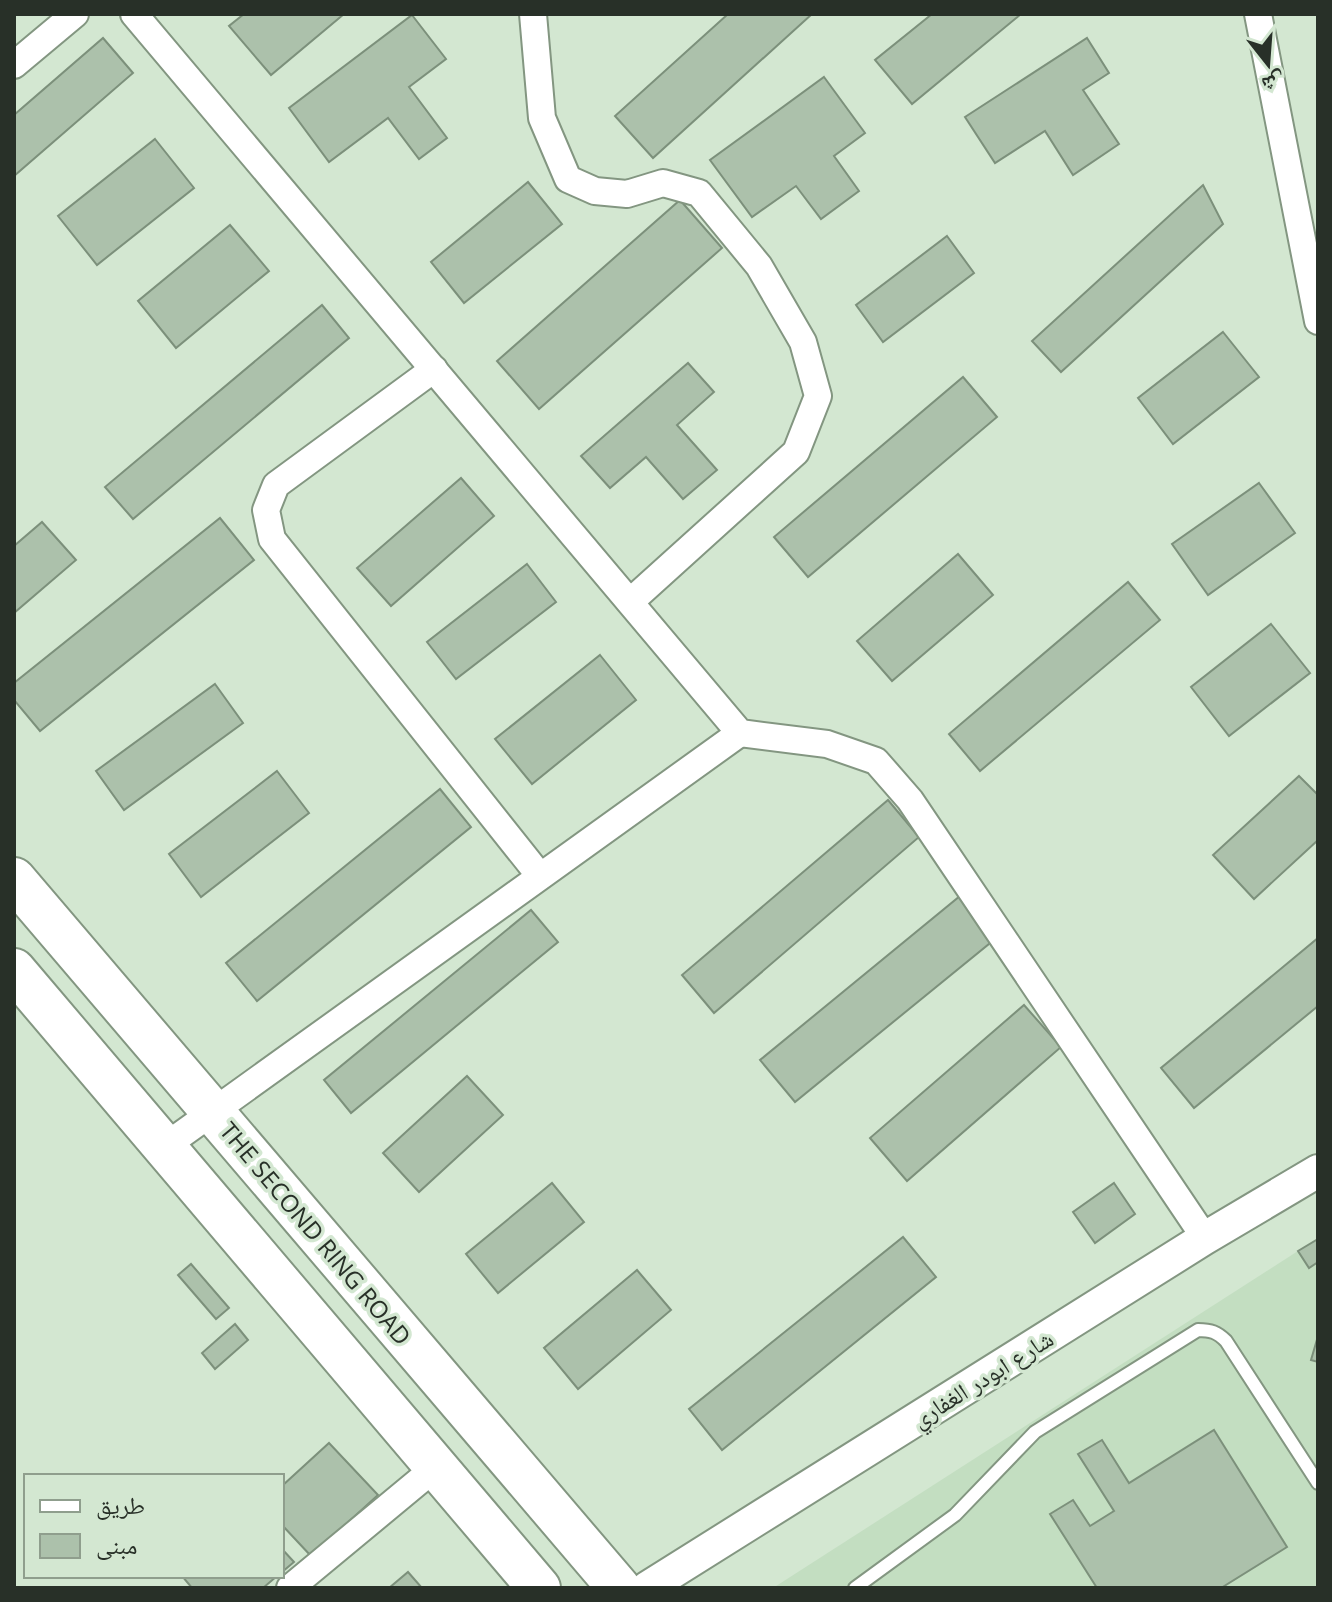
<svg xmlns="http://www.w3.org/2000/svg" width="1332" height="1602" viewBox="0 0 1332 1602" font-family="'Open Sans','Noto Naskh Arabic',sans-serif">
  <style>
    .built { fill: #c3dec1 }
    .building { fill: #acc1ab; stroke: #7c907b; stroke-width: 2 }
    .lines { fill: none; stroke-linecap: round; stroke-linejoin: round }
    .service-casing { stroke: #839681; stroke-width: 16 }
    .minor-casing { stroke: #839681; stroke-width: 30 }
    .tertiary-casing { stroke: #839681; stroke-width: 36 }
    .trunk-casing { stroke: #839681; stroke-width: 46 }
    .service { stroke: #fff; stroke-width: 12 }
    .minor { stroke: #fff; stroke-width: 26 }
    .tertiary { stroke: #fff; stroke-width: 32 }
    .trunk { stroke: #fff; stroke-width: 42 }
    .labels { text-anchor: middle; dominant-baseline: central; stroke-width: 7; stroke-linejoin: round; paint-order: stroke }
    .street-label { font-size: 24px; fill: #283028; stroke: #d3e7d1 }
  </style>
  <rect width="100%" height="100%" fill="#d3e7d1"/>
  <polygon class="built" points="1318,1239 1318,1588 773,1588 1298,1251"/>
  <g class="building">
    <polygon points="244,14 344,14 271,75 229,26"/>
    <polygon points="728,14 812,14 653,158 615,116"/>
    <polygon points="932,14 1021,14 912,104 875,60"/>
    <polygon points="412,15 446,59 409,87 447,138 419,159 388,118 329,162 289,108"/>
    <polygon points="103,38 133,73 14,176 14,115"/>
    <polygon points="1087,38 1109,73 1083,90 1119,144 1073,175 1045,131 995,163 965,117"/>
    <polygon points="824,77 865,133 834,156 859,191 821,219 796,186 752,217 710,160"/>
    <polygon points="155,139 194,188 97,265 58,216"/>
    <polygon points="528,182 562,224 464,303 431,262"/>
    <polygon points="1203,185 1223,224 1061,372 1032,341"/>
    <polygon points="680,200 722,248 539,409 497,361"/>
    <polygon points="230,225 269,271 176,348 138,301"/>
    <polygon points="947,236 974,273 883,342 856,305"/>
    <polygon points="322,305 349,338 133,519 105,487"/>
    <polygon points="1223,332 1259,377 1173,444 1138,398"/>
    <polygon points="688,363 714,392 677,425 717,470 683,499 646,457 610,488 581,456"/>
    <polygon points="963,377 997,417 808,577 774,537"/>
    <polygon points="461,478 494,516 391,606 357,568"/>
    <polygon points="1259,483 1295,533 1208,595 1172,544"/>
    <polygon points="220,518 254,560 40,731 14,700 14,683"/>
    <polygon points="42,522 76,560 14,613 14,546"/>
    <polygon points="958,554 993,595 892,681 857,641"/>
    <polygon points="527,564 556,602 456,679 427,642"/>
    <polygon points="1128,582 1160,620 980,771 949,734"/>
    <polygon points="1271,624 1310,673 1229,736 1191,687"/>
    <polygon points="600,655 636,700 532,784 495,739"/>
    <polygon points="215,684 243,723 124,810 96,771"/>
    <polygon points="277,771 309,813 201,897 169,854"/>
    <polygon points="1299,776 1318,795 1318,840 1254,899 1213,855"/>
    <polygon points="440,789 471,827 257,1001 226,963"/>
    <polygon points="888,800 919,837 714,1013 682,975"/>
    <polygon points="960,896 995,939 795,1102 760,1060"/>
    <polygon points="531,910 558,942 351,1113 324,1080"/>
    <polygon points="1318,938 1318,1006 1194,1108 1161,1068"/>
    <polygon points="1024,1005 1061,1047 907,1181 870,1138"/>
    <polygon points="467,1076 503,1115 419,1192 383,1153"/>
    <polygon points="552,1183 584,1222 498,1293 466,1254"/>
    <polygon points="1114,1183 1135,1214 1095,1243 1073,1212"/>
    <polygon points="903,1237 936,1277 722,1450 689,1409"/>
    <polygon points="1318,1239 1318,1262 1309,1268 1298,1251"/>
    <polygon points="191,1264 229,1308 216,1319 178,1275"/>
    <polygon points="637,1270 671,1310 578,1389 544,1348"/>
    <polygon points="235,1324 248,1340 215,1369 202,1353"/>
    <polygon points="1318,1336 1318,1362 1311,1360"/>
    <polygon points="1214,1430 1287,1547 1221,1588 1097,1588 1050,1514 1073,1500 1090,1526 1114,1511 1078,1454 1102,1440 1129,1483"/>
    <polygon points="329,1443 378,1495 311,1556 282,1525 282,1486"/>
    <polygon points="282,1549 294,1562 282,1572"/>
    <polygon points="408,1572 422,1588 389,1588"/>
    <polygon points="182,1576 277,1576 263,1588 192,1588"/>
  </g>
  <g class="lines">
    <defs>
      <path id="service" d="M 855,1588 L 955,1515 L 1035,1432 L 1198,1330 C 1211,1330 1217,1332 1226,1341 L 1318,1483"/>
      <g id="minor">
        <polyline points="134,14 740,733 827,744 876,761 910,800 1205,1238"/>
        <polyline points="533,14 542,118 568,179 595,191 627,194 663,183 699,193 759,266 803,342 818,396 796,452 630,602"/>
        <polyline points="1258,14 1318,321"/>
        <polyline points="14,65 75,14"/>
        <polyline points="434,369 276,485 266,510 272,539 540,876"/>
        <polyline points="164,1147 740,733"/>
        <polyline points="290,1588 436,1467"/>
      </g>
      <polyline id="tertiary" points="647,1588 1205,1238 1318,1171"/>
      <g id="trunk">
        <polyline points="14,879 619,1588"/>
        <polyline points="14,970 539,1588"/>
      </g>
    </defs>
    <use href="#service" class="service-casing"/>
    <use href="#minor" class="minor-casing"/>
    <use href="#tertiary" class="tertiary-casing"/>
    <use href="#trunk" class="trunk-casing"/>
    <use href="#service" class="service"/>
    <use href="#minor" class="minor"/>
    <use href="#tertiary" class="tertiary"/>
    <use href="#trunk" class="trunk"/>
  </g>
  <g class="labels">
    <g class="street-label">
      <text transform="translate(316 1233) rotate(50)">THE SECOND RING ROAD</text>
      <text transform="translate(982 1378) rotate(-32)">شارع ابودر الغفاري</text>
    </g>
  </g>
  <rect width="1332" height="1602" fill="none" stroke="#283028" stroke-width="32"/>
  <rect x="24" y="1474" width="260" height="104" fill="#d3e7d1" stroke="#8f9e8d" stroke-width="2"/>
  <rect x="40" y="1500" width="40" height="12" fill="#ffffff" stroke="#8f9e8d" stroke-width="2"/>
  <text x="96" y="1514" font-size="24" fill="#283028">طريق</text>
  <rect x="40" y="1534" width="40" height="24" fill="#acc1ab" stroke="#8f9e8d" stroke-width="2"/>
  <text x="96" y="1554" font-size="24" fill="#283028">مبنى</text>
  <g transform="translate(1268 64) rotate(163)" stroke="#d3e7d1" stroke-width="6" paint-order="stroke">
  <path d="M0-6L14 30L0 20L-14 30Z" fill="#283028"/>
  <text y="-12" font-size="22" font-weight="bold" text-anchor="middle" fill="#283028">ش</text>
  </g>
</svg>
